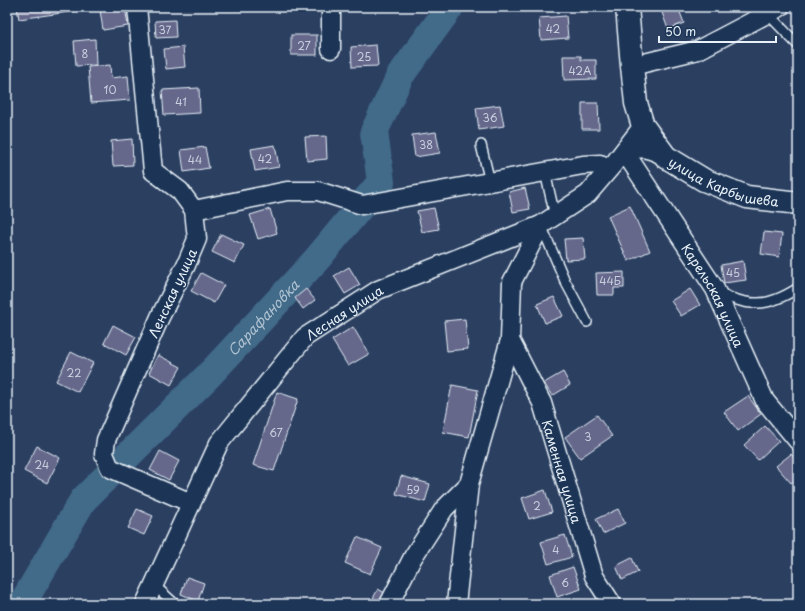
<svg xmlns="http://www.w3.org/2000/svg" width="805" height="611" viewBox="0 0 805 611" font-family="'Playpen Sans',sans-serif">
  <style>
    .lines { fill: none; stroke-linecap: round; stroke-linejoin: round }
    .river { stroke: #426b89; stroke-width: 28 }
    .building { fill: #65678b; stroke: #e8f1f8 }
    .service-casing { stroke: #e8f1f8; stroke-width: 12 }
    .minor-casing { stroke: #e8f1f8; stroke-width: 21 }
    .secondary-casing { stroke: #e8f1f8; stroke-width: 25 }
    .service { stroke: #1d3557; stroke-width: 9 }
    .minor { stroke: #1d3557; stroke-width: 18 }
    .secondary { stroke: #1d3557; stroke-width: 22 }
    .labels { text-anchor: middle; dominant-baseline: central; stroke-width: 3; stroke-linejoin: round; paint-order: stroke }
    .number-label { font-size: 11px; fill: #c7cedd }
    .street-label { font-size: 13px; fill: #e8f1f8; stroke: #1d3557 }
    .water-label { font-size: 14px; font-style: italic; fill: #aec2d1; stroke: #1d3557 }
  </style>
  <rect width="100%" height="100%" fill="#2b3f61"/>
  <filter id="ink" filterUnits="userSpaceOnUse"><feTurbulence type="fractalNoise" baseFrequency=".025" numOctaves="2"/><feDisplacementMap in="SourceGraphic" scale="8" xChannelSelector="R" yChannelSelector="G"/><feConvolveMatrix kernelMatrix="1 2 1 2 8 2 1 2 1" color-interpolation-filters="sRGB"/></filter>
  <g filter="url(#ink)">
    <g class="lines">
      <path class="river" id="s1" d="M 22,604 L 83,500 L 210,374 L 317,259 L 381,182 L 374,132 L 400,76 L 450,7"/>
    </g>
    <g class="building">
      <polygon points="17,7 75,7 76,11 19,19"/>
      <polygon points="119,7 125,7 128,26 103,30 100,10"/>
      <polygon points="660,7 678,7 684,23 668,29"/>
      <polygon points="566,16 568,38 541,40 539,18"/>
      <polygon points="175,20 176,37 156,38 155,21"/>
      <rect x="291" y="35" width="26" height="20"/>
      <polygon points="95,39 96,65 76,66 74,41"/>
      <polygon points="376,45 378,66 352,67 351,47"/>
      <polygon points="183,47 185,67 166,69 164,49"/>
      <polygon points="563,56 581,56 581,60 596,60 596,79 564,80"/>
      <polygon points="110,65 111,78 128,76 130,100 91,103 88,67"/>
      <polygon points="199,88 200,113 164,115 162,90"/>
      <polygon points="582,103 598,103 599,129 582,129"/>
      <polygon points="500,105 504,126 479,130 476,108"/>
      <polygon points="436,132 440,153 415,157 412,135"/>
      <polygon points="326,136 327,159 307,161 305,137"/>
      <polygon points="132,139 133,165 113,166 111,141"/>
      <polygon points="275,145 279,167 255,171 251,149"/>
      <polygon points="205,147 209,168 184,172 181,150"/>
      <polygon points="525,188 530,209 513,212 509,192"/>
      <polygon points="630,206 650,251 628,261 608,216"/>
      <polygon points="434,208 439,229 422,232 417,211"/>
      <polygon points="270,209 277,233 258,239 250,215"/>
      <polygon points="764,232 782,234 779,257 761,254"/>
      <polygon points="221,234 244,245 235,263 212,252"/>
      <polygon points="583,238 585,259 566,260 564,239"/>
      <polygon points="743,261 746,280 724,283 721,265"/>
      <polygon points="349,267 360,285 345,294 334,276"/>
      <polygon points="624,272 624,288 614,288 614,295 597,295 596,273"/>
      <polygon points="201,273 224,285 214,303 191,291"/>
      <polygon points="306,289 315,300 303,309 295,298"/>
      <polygon points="690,289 700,305 681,316 671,301"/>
      <polygon points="554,297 563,316 545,323 537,304"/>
      <polygon points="465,319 468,349 447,351 444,321"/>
      <polygon points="113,325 136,337 126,355 104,343"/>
      <polygon points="353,327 369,354 348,366 332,340"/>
      <polygon points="71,352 93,363 78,392 56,381"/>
      <polygon points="158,355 181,367 171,385 149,373"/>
      <polygon points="563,372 570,385 552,396 544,383"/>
      <polygon points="452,385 478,390 469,437 443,432"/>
      <polygon points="277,392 298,399 274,471 253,465"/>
      <polygon points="748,396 761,414 738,431 724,412"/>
      <polygon points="597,415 612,436 580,458 565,437"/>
      <polygon points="765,426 779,441 758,460 744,445"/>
      <polygon points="37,446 60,458 47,483 24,471"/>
      <polygon points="160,451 179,461 169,480 150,470"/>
      <polygon points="791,454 798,462 798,477 791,483 776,466"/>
      <polygon points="401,476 430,484 425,502 396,494"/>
      <polygon points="545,490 552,512 529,519 522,498"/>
      <polygon points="137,509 153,516 144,535 128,528"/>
      <polygon points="618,509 625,523 603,534 596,519"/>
      <polygon points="565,535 572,557 548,564 541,542"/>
      <polygon points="357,537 382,548 370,574 345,563"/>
      <polygon points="632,558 638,572 622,580 616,566"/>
      <polygon points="573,567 581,589 557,597 550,575"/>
      <polygon points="187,577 204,583 198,601 181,594"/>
      <polygon points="378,589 390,596 385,604 370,604"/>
    </g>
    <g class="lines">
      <defs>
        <g id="service">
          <polyline points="768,14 798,45"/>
          <polyline points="481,145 490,182"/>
          <polyline points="545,172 555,216"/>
          <polyline points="541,225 565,281 587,322"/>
          <path d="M 719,292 C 728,298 747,304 758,303 C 771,303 787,295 798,288"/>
          <polyline points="154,585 175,604"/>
        </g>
        <g id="minor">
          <polyline points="137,7 153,171 180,191 194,210 197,239 186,265 160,317 106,440 104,454 110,468 191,503"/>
          <polyline points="331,7 331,49"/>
          <polyline points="632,66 698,50 780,7"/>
          <path id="s2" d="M 666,157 C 652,149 639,145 624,151 L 715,289 L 765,401 L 798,441"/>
          <polyline points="194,210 287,191 318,191 362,205 583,165 600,164 610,168"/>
          <path id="s3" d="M 510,340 L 542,403 L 594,576 L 612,604"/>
          <path id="s4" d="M 145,604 L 219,443 L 305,337 L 378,290 L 541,225 L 588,194 L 616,161 L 643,126"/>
          <polyline points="389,604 413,557 444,509 469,484"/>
          <polyline points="456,604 469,484 510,340 512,282 541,225"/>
        </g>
        <g id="secondary">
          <path id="s5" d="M 627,7 L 632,66 L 636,103 L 643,126 L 666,157 L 704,180 L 747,197 L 798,203"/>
        </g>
      </defs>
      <use href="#service" class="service-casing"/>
      <use href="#minor" class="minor-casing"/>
      <use href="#secondary" class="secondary-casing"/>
      <use href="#service" class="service"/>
      <use href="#minor" class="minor"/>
      <use href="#secondary" class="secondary"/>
    </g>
  </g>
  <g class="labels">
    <g class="number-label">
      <text x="553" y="28">42</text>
      <text x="165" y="29">37</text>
      <text x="304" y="45">27</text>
      <text x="85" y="53">8</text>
      <text x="364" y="56">25</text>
      <text x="580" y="70">42А</text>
      <text x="110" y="89">10</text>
      <text x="181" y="101">41</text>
      <text x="490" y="117">36</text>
      <text x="426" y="144">38</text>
      <text x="265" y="158">42</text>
      <text x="195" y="159">44</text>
      <text x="733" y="272">45</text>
      <text x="610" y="280">44Б</text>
      <text x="74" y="372">22</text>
      <text x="276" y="432">67</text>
      <text x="588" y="436">3</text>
      <text x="42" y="464">24</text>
      <text x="413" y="489">59</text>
      <text x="537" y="505">2</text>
      <text x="556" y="549">4</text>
      <text x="565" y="582">6</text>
    </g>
    <g class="street-label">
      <text stroke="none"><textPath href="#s5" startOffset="223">улица Карбышева</textPath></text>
      <text transform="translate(172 293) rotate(-65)">Ленская улица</text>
      <text stroke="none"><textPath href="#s2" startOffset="214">Карельская улица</textPath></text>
      <text stroke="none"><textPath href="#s4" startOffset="360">Лесная улица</textPath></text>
      <text stroke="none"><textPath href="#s3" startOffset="142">Каменная улица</textPath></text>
    </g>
    <g class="water-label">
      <text stroke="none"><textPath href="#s1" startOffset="377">Сарафановка</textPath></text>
    </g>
  </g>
  <rect width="805" height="611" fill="none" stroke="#1d3557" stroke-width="24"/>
  <rect x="12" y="12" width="781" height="587" fill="none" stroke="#e8f1f8" stroke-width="1.5" filter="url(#ink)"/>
  <path d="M659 36v6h117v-6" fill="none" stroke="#e8f1f8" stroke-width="2"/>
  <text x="665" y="36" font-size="12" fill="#e8f1f8" stroke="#1d3557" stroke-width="3" paint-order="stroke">50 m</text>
</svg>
